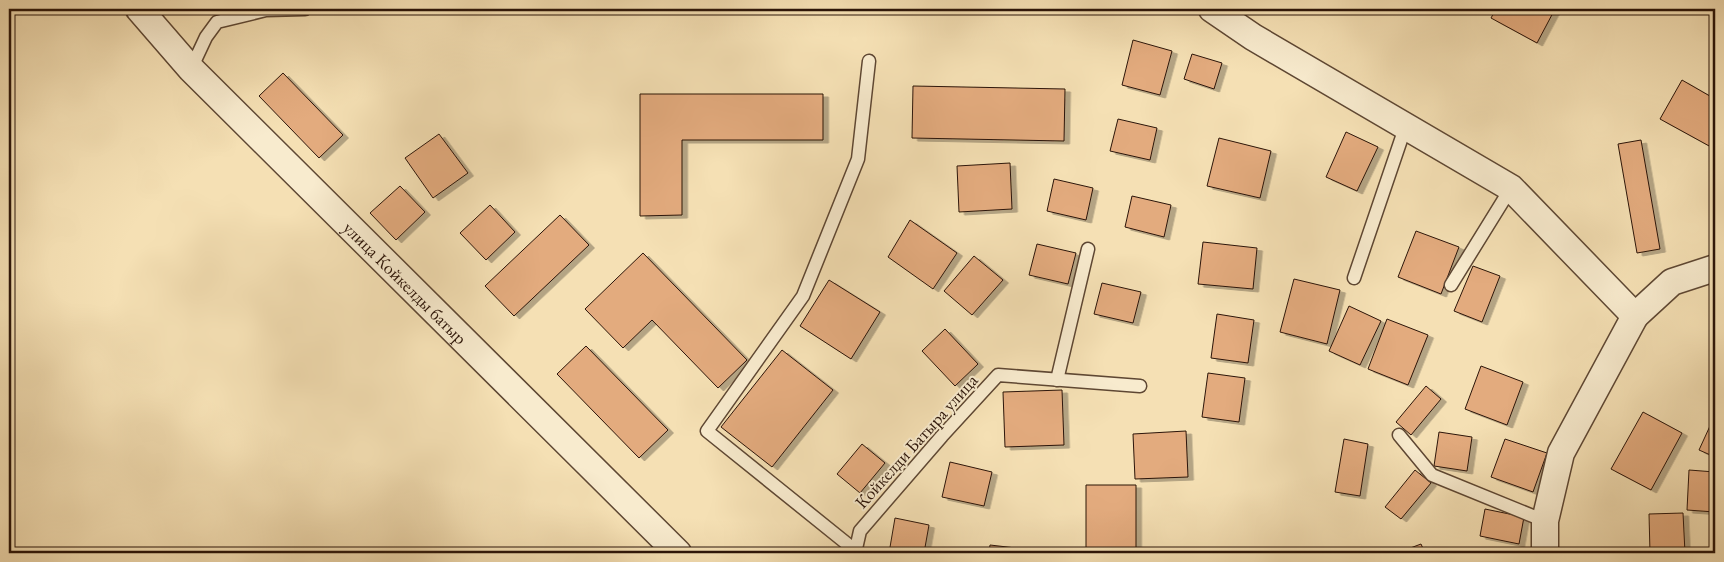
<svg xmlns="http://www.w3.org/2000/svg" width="1724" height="562" viewBox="0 0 1724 562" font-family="'EB Garamond',serif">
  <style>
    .building { fill: #e3ab7e; stroke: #2b1408; filter: url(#shadow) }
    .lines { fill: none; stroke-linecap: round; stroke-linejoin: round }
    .lane-casing { stroke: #5e4733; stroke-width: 15 }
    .street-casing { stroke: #5e4733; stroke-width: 29 }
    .lane { stroke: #f8ebce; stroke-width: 12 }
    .street { stroke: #f8ebce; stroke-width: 26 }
    .labels { text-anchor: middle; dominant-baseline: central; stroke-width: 4; stroke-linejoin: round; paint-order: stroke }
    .street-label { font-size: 18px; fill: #2b1408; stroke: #f8ebce }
  </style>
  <defs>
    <filter id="shadow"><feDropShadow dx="5.5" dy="3" stdDeviation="0" flood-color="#0004"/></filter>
  </defs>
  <rect width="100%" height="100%" fill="#f5e0b4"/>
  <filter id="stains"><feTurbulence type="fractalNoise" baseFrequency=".004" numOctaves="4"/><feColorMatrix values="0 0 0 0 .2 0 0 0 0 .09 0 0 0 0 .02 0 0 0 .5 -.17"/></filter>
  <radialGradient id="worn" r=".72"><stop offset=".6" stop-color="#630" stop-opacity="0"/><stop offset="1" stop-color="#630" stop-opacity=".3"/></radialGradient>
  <g class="building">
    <polygon points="1496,9 1555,9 1537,43 1491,18"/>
    <polygon points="1133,40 1172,51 1160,95 1122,85"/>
    <polygon points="1192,54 1222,63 1214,89 1184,79"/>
    <polygon points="283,73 343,135 319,158 259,96"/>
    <polygon points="1682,80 1715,99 1715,140 1711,147 1660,119"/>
    <polygon points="913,86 1065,89 1064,141 912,138"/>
    <polygon points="640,94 823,94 823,140 682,140 682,215 640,216"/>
    <polygon points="1118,119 1157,128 1150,160 1110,151"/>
    <polygon points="1346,132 1378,147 1357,191 1326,177"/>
    <polygon points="439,134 468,173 433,198 405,158"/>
    <polygon points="1219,138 1271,151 1260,198 1207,186"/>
    <polygon points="1641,140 1660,249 1637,253 1618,144"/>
    <polygon points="1010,163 1012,209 959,212 957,166"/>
    <polygon points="1054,179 1093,188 1086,220 1047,211"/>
    <polygon points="400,186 425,212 396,240 370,213"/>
    <polygon points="1132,196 1171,205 1164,237 1125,227"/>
    <polygon points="490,205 515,232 486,260 460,233"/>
    <polygon points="560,215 589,245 514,316 485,286"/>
    <polygon points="910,220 957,253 933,289 888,257"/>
    <polygon points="1416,231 1459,247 1441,294 1398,277"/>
    <polygon points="1203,242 1257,248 1253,289 1198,284"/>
    <polygon points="1037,244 1076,253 1068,284 1029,275"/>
    <polygon points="643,253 747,360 718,388 652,320 623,348 585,309"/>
    <polygon points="974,256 1003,280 972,315 944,291"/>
    <polygon points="1473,266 1500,276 1482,322 1454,311"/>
    <polygon points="1294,279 1340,290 1327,344 1280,332"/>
    <polygon points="829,280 880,312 851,359 800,326"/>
    <polygon points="1102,283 1141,292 1133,323 1094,314"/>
    <polygon points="1349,306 1381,321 1360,365 1329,351"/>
    <polygon points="1217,314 1254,320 1248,363 1211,358"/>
    <polygon points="1387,319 1428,335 1408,385 1368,369"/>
    <polygon points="945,329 978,364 955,386 922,351"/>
    <polygon points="586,346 668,430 639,458 557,374"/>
    <polygon points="782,350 833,390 772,467 721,427"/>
    <polygon points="1481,366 1523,382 1507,425 1465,409"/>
    <polygon points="1208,373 1245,378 1239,422 1202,417"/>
    <polygon points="1426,386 1441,399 1411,435 1396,422"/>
    <polygon points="1062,390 1064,445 1005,447 1003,392"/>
    <polygon points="1643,412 1682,433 1651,490 1611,469"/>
    <polygon points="1715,415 1715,457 1699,450"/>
    <polygon points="1186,431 1188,477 1135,479 1133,434"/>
    <polygon points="1439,432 1472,437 1467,471 1434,466"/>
    <polygon points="1344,439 1368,444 1360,496 1335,492"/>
    <polygon points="1505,439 1547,453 1533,492 1491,477"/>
    <polygon points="862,444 885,463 860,493 837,474"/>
    <polygon points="950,462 992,472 984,506 942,497"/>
    <polygon points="1415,470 1431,483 1401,519 1385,507"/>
    <polygon points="1689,470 1715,472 1715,512 1687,510"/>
    <polygon points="1086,485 1136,485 1136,553 1086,552"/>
    <polygon points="1485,509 1524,517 1519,544 1480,536"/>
    <polygon points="1683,513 1685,553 1650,553 1649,514"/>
    <polygon points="895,518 929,525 924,553 889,553"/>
    <polygon points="1421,544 1425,553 1397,553"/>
    <polygon points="990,545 1050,552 1050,553 989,553"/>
  </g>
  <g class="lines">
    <defs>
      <g id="lane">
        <polyline points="191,69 206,37 217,22 266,10 305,9"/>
        <polyline points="1354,278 1405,128"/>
        <polyline points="1451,285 1511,188"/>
        <polyline points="1057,380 1088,249"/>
        <polyline points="1399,435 1432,475 1545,521"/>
        <polyline points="856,551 707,431 803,296 858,159 869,61"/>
        <polyline points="855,553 860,531 942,436 998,375 1140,386"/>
      </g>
      <g id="street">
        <path id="s1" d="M 139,9 L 191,69 L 678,553"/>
        <polyline points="1212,9 1253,37 1511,188 1635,316 1561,453 1545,521 1545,553"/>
        <polyline points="1635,316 1672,282 1715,268"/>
      </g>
    </defs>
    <use href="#lane" class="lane-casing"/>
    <use href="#street" class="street-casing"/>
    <use href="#lane" class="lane"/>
    <use href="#street" class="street"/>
  </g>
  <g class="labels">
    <g class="street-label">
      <text stroke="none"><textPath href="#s1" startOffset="382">улица Койкелды батыр</textPath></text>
      <text transform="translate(916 441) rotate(-48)">Койкелди Батыра улица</text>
    </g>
  </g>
  <rect width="1724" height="562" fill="none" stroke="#f5e0b4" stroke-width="30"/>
  <rect x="10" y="10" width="1704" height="542" fill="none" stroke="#2b1408" stroke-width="2.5"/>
  <rect x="15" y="15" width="1694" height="532" fill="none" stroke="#2b1408"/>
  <rect width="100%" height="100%" filter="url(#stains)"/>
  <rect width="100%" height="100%" fill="url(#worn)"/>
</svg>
